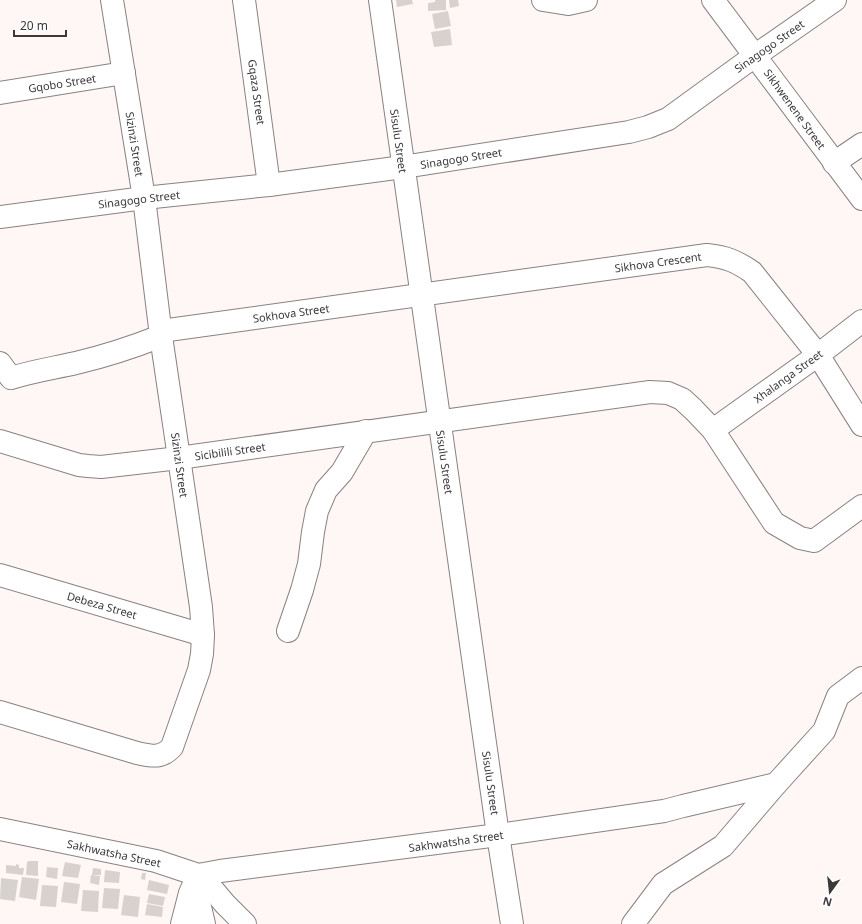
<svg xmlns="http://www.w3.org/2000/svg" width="862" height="924" viewBox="0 0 862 924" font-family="'Noto Sans',sans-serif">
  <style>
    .building { fill: #d7d2ce }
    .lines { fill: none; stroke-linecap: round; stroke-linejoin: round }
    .minor-casing { stroke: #898281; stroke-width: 24 }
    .minor { stroke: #fff; stroke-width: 22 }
    .labels { text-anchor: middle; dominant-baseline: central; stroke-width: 3; stroke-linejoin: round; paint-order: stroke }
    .street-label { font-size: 11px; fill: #3b3837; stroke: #fff }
  </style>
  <rect width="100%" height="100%" fill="#fef7f5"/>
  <g class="building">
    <polygon points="396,0 412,0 413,4 397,7"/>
    <polygon points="435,0 446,0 446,10 428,11 428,3 435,2"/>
    <polygon points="449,0 458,0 459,6 450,8"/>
    <polygon points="448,11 451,26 435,29 432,14"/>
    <polygon points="450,29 452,45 434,47 431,32"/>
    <polygon points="29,861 38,861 38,876 26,875 27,862"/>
    <polygon points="65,862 81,865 78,878 62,876"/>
    <polygon points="16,864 19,865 19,868 24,868 23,875 6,873 6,865 16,866"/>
    <polygon points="47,867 58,868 57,879 46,877"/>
    <polygon points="93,868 101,869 101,875 92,875"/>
    <polygon points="105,870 120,872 119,883 104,882"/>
    <polygon points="142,873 146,873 145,880 141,879"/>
    <polygon points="91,875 100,876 99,885 90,883"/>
    <polygon points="22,877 39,879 36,900 19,897"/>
    <polygon points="1,878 18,880 15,901 0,899"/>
    <polygon points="149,880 169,885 167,894 147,890"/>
    <polygon points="64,882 80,884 77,904 61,902"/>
    <polygon points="42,885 58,886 56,907 40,906"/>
    <polygon points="104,888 120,889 118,909 102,908"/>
    <polygon points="83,890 99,891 98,912 81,911"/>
    <polygon points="149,894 165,897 163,906 147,903"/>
    <polygon points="124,895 140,897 138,917 121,915"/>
    <polygon points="147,904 163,907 162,917 145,915"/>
  </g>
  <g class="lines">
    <defs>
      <g id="minor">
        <polyline points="244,0 269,185"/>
        <polyline points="380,0 498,835 512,924"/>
        <polyline points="543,0 568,4 586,0"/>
        <polyline points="713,0 862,199"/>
        <polyline points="0,93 124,73"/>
        <polyline points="834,163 862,144"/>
        <polyline points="0,217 144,198 269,185 403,167 629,132 648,127 668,119 756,55 835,0"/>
        <path d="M 161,331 L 707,255 C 726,257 736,261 752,272 L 818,355 L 862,425"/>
        <path d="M 0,363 L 11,378 C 33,371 54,368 76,363 C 106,356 133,347 161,336"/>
        <polyline points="713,430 818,355 862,321"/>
        <polyline points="0,441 79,465 88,466 101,467 179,458 650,392 668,393 682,399 693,409 713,430 774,523 800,538 814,541 862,506"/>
        <polyline points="0,575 203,635"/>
        <polyline points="288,631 302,590 309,564 313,532 317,511 326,490 342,472 366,431"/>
        <path d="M 0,712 L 137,753 C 152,756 161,759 172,747 L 199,670 L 202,654 L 203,635 L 201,607 L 161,336 L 144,198 L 112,0"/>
        <polyline points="0,829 156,861 198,875 220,871 498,835 664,811 683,806 776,784 824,731 838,696 862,678"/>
        <polyline points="198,875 209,885 225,904 245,924"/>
        <polyline points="197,885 197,894 204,924"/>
        <polyline points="182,924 190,893 198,875"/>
        <polyline points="633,924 663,884 723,846 776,784"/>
      </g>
    </defs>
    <use href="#minor" class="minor-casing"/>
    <use href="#minor" class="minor"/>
  </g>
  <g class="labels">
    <g class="street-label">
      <text transform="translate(769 46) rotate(-35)">Sinagogo Street</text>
      <text transform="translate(62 83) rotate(-9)">Gqobo Street</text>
      <text transform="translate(257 92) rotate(82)">Gqaza Street</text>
      <text transform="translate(795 109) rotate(54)">Sikhwenene Street</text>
      <text transform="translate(399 141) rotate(82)">Sisulu Street</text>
      <text transform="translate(135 144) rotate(81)">Sizinzi Street</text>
      <text transform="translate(461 158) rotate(-9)">Sinagogo Street</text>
      <text transform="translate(139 199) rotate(-7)">Sinagogo Street</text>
      <text transform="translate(658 262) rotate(-8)">Sikhova Crescent</text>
      <text transform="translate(291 313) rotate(-8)">Sokhova Street</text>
      <text transform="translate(788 376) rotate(-36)">Xhalanga Street</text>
      <text transform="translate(230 451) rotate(-8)">Sicibilili Street</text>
      <text transform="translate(445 462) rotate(82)">Sisulu Street</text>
      <text transform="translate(180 465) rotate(82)">Sizinzi Street</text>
      <text transform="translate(102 605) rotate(16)">Debeza Street</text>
      <text transform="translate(491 783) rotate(82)">Sisulu Street</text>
      <text transform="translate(456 841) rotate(-8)">Sakhwatsha Street</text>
      <text transform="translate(114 853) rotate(12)">Sakhwatsha Street</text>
    </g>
  </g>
  <g transform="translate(830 892) rotate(195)" stroke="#ffffff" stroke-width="3" paint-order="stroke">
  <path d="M0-3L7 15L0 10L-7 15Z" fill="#3b3837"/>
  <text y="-6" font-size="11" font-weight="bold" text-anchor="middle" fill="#3b3837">N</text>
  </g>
  <path d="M14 30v6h52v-6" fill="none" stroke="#3b3837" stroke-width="2"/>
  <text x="20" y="30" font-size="12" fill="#3b3837" stroke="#ffffff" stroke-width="3" paint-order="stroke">20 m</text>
</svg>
